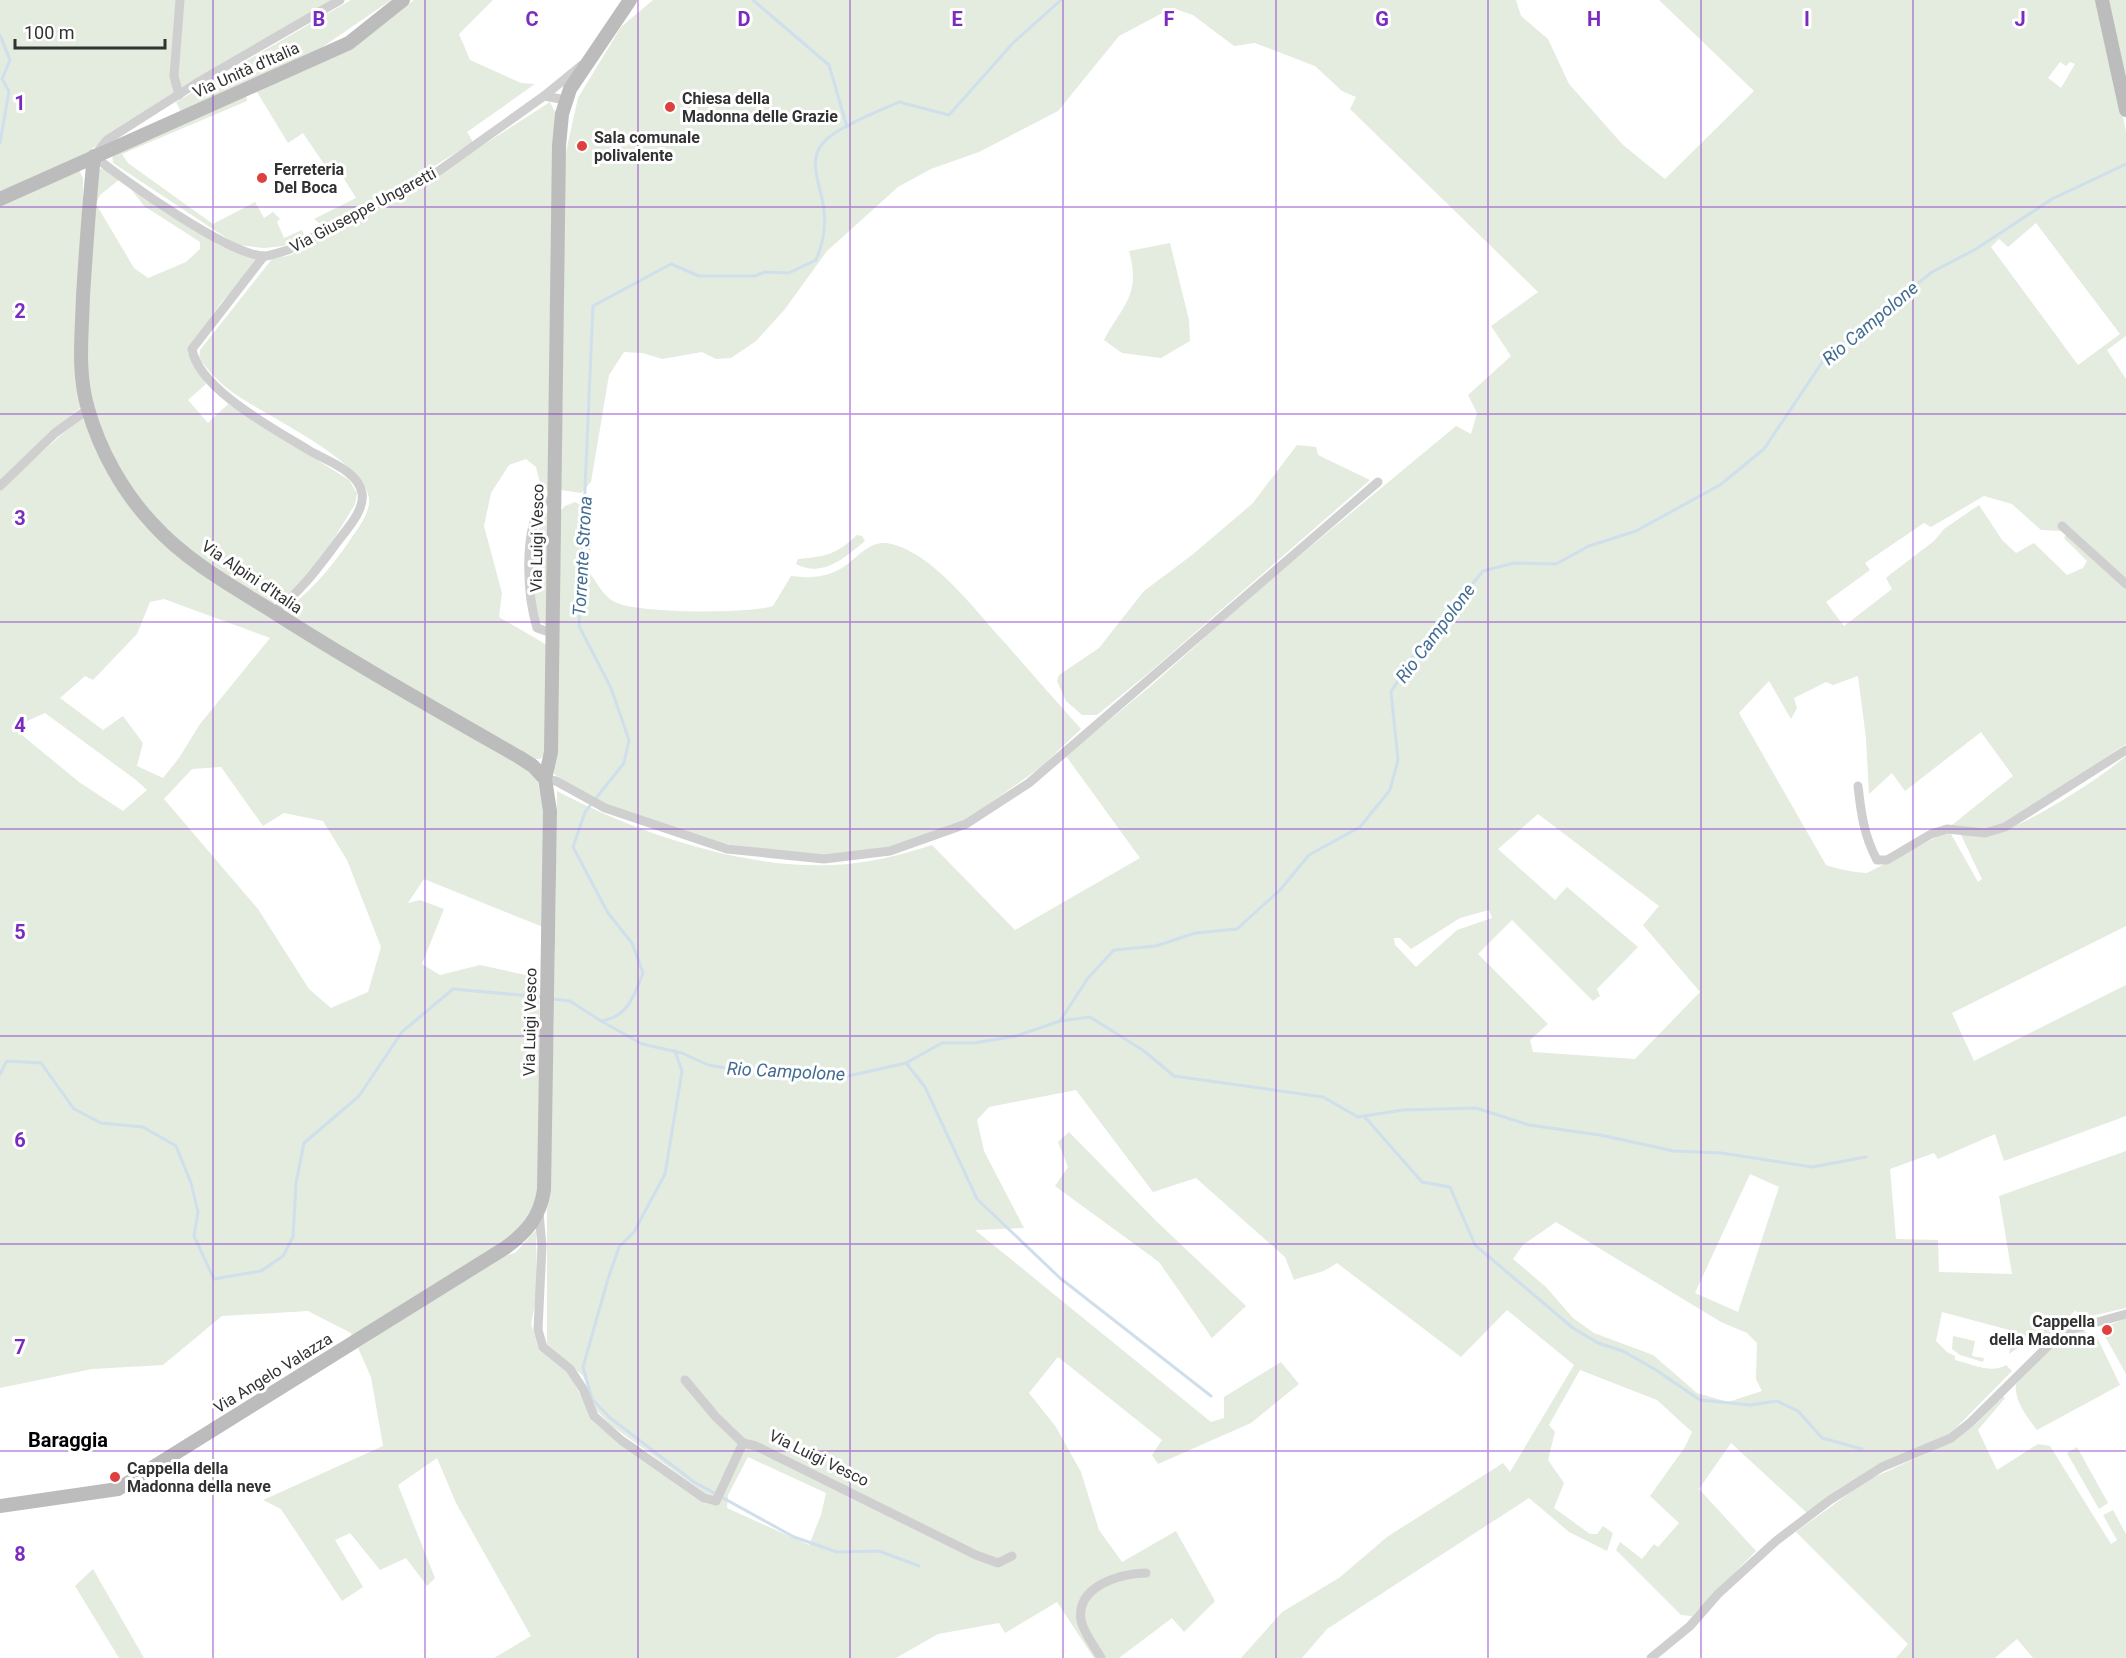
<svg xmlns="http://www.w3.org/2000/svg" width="2126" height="1658" viewBox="0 0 2126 1658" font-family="Roboto,sans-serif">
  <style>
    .green { fill: #e4ebdf; fill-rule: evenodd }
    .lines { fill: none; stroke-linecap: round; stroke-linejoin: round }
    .stream { stroke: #cfdfec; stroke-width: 3 }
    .street { stroke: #cfcfcf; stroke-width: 9 }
    .secondary { stroke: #bcbcbc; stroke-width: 14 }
    .grid { fill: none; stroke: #7b2cbf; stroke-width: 1.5; stroke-opacity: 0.55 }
    .poi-dot { fill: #df3f3f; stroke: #fff; stroke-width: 2 }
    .labels { text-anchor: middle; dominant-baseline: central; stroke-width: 6; stroke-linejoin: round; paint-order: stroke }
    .street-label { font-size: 16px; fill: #323232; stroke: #fff }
    .poi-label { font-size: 16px; font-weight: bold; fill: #323232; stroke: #fff; text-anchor: start }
    .water-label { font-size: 18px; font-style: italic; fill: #426d93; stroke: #fff }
    .quarter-label { font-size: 20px; font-weight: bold; fill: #000; stroke: #fff }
    .grid-label { font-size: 20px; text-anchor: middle; font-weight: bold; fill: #7b2cbf; stroke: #fff; stroke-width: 6; stroke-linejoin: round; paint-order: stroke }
  </style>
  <rect width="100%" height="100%" fill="#fff"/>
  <g class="green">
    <polygon points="0,0 333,0 191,81 123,125 88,152 0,192"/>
    <polygon points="351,0 391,0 321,48 181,112 176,102"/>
    <polygon points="414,0 493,0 459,34 470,60 521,83 535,84 467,132 473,142 428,170 323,226 314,219 356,198 333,161 324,164 303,133 288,143 257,92 351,46"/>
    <path d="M 653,0 L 1516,0 L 1521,16 L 1548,39 L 1569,84 L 1623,145 L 1665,179 L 1754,91 L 1659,0 L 2097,0 L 2126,131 L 2126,336 L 2107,350 L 2126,379 L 2126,582 L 2060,522 L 2061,531 L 2041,530 L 2012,504 L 1984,496 L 1931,527 L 1924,523 L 1865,563 L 1870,570 L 1826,602 L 1844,626 L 1892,589 L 1886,578 L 1892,573 L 1934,541 L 1944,529 L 1979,505 L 2002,540 L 2016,553 L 2034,543 L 2067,575 L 2083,568 L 2087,561 L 2064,538 L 2066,535 L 2126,589 L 2126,744 L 2004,824 L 1985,830 L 1952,825 L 2013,776 L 1981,732 L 1905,791 L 1892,773 L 1869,794 L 1866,738 L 1858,676 L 1833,685 L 1826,682 L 1794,698 L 1797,708 L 1791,719 L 1769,681 L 1739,713 L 1826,865 C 1837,869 1856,873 1867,873 L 1944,833 L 1951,834 L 1978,882 L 1982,879 L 1961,835 C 1970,834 1979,839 1988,836 C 2021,829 2100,779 2126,756 L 2126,926 L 1952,1013 L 1974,1061 L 2126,985 L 2126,1116 L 2004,1161 L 1995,1134 L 1938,1159 L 1934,1153 L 1890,1169 L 1896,1239 L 1938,1240 L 1939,1272 L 2012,1274 L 1999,1196 L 2126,1151 L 2126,1308 L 2078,1319 L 2076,1310 L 2050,1334 L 2036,1336 L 2009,1354 L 2013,1331 L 1942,1312 L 1936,1341 L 1947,1352 L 1955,1356 L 1955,1360 C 1972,1364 1991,1374 2006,1365 L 2012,1371 L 1949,1435 L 1807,1513 L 1731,1443 L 1699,1489 L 1756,1551 L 1692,1616 L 1681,1615 L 1616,1550 L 1620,1542 L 1642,1559 L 1654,1544 L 1658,1547 L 1679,1523 L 1650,1496 L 1685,1447 L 1692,1432 L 1657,1400 L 1580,1370 L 1549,1425 L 1555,1432 L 1548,1460 L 1564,1483 L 1554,1508 L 1590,1534 L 1597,1534 L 1603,1526 L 1613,1533 L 1607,1551 L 1569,1532 L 1529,1498 L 1327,1629 L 1302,1658 L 1241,1658 L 1282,1612 L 1339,1578 L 1387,1537 L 1503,1463 L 1510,1472 L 1574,1365 L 1507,1310 L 1461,1357 L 1337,1263 C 1321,1275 1312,1273 1294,1280 L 1285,1257 L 1196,1178 L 1153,1192 L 1076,1090 L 989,1107 L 977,1120 L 984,1151 L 1024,1228 L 975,1230 L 1211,1422 L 1224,1418 L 1224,1397 L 1281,1362 L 1299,1384 L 1251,1423 L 1158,1464 L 1152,1455 L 1162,1440 L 1058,1357 L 1029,1393 L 1056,1427 L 1081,1472 L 1099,1530 L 1122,1562 L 1176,1531 L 1215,1601 L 1184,1632 L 1172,1618 L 1119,1658 L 1094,1658 L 1057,1602 L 1005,1633 L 999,1623 L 938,1634 L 896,1658 L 494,1658 L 531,1636 L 456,1503 L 437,1458 L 398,1485 L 435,1578 L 427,1586 L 406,1558 L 380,1570 L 350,1533 L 335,1540 L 363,1587 L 342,1601 L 281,1509 L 263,1500 L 383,1446 L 371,1377 L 358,1348 L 504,1256 L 515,1253 L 536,1230 L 537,1294 L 531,1324 L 538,1346 L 570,1375 L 594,1422 L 705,1503 L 712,1504 L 713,1499 L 612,1426 L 596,1410 L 583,1376 L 547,1344 L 547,1212 L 554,1021 L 557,791 C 637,833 742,869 833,865 C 867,864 900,855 932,845 L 1015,930 L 1140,858 L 1066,756 L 1153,684 L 1257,591 L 1456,426 L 1471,434 L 1477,413 L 1468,395 L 1511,356 L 1491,326 L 1538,292 L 1350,109 L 1356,97 L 1342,91 L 1315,66 L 1255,43 L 1234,46 L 1193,15 L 1172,8 L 1119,36 L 1058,111 L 979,152 L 931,169 L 898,187 L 827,251 L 785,309 L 756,341 L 731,358 L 716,359 L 702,352 L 662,359 L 643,353 L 624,352 L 609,375 L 591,482 L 581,493 L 561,490 L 565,156 L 578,98 L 621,27 ZM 2060,62 L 2066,66 L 2070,62 L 2075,64 L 2061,88 L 2048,78 ZM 2036,223 L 2120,334 L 2078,365 L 1991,247 L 1999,239 L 2008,247 ZM 1538,814 L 1659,906 L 1643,925 L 1700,992 L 1635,1059 L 1533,1052 L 1530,1040 L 1548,1024 L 1478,954 L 1512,920 L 1593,1001 L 1600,996 L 1597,989 L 1638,947 L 1567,887 L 1555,900 L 1498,849 ZM 1489,910 L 1492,918 L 1457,930 L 1416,967 L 1395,945 L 1394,938 L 1400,938 L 1411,949 L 1460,918 ZM 1750,1174 L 1779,1187 L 1738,1312 L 1695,1293 ZM 1556,1222 L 1721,1322 L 1747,1333 L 1757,1343 L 1756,1379 L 1762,1391 L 1728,1402 L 1697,1393 L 1653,1355 L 1594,1333 L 1573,1318 L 1546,1287 L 1513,1259 L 1523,1245 ZM 748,1457 L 826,1493 L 821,1515 L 809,1545 L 727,1508 L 728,1495 Z"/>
    <polygon points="2107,0 2126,0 2126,89"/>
    <polygon points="246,95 247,101 122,154 128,163 213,224 255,202 264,218 273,212 280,219 277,222 284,238 302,230 304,235 284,246 264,248 237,245 113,163 112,153"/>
    <path d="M 550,102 L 555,112 L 551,490 L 542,491 L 536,467 L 526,459 L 509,465 L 491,493 L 484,526 L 502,593 L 499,617 L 547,645 L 545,754 L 540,759 L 533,759 L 282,612 C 308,595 330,569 348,543 C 356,531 371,513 369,498 C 365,461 266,416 235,394 C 220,384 210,372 199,359 L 200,350 L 272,259 L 291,255 L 333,230 L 415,189 Z"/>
    <path d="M 104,168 L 120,179 L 100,195 L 96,204 L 134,268 L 148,278 L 186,262 L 200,249 L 200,242 L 144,206 L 127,184 L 219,245 L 259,259 L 220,304 L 188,353 L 206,384 L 188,400 L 208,423 L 228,404 L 349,480 L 357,493 L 355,504 C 334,539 308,585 271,605 L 183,550 L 129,490 L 93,410 L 85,350 L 98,169 Z"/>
    <path d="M 79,170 L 83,178 L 82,406 L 25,456 L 34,459 L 86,413 L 145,524 L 536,775 L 543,807 L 543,927 L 424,879 L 408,903 L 420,900 L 444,909 L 422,964 L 440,975 L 480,965 L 539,978 L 540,1180 L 537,1203 L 517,1233 L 353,1338 L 351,1333 L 308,1311 L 222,1316 L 163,1365 L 92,1369 L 0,1388 L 0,206 ZM 164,599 L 270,638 L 200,724 L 179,758 L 163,778 L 137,766 L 143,743 L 123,716 L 103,730 L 60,698 L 85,676 L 93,680 L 137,634 L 150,602 ZM 45,713 L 136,780 L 147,790 L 123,811 L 79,782 L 17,731 L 25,722 ZM 221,767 L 263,826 L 284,813 L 323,821 L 347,860 L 381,947 L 368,992 L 331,1008 L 309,989 L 258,909 L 164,799 L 192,769 Z"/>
    <path d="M 1170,243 L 1189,320 L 1190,341 L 1161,358 L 1122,353 L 1104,340 C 1124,303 1141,295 1129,251 Z"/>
    <polygon points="1297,445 1316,447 1318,455 1370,480 1151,671 1097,715 1082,715 1066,701 1057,681 1059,675 1099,648 1144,591 1192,555 1252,504"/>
    <path d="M 575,502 L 582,506 L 591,532 L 590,573 C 596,582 603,595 613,601 C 632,614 750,614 773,606 L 791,576 C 806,578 822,578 836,571 C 853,564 866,541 886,543 C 931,549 977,613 1006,644 C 1031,673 1056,701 1081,729 L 1041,767 L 963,822 L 894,846 L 824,856 L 725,844 L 605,804 L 579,791 L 554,774 L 557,515 L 565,506 Z"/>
    <path d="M 546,513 L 550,514 L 549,627 L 539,621 C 530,586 529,545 546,513 Z"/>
    <path d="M 857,535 L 862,536 L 865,541 C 844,558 823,578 796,564 L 798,559 C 828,556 835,555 857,535 Z"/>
    <polygon points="1069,1132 1155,1220 1246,1306 1212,1338 1159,1262 1055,1186 1068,1167 1058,1142"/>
    <polygon points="2126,1318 2126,1374 2101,1329"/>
    <path d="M 2080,1331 L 2085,1331 L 2088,1338 L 2096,1335 L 2120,1385 L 2037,1430 C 2027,1417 2014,1401 2016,1384 L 2058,1341 Z"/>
    <polygon points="1953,1336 1975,1341 1972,1356 1984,1358 1983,1362 1960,1355 1952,1349"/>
    <polygon points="2003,1396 2005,1398 1978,1430 1997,1470 2038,1444 2050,1446 2111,1544 2117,1540 2103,1515 2113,1510 2126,1534 2126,1658 2033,1658 2017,1639 1995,1658 1896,1658 1908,1644 1796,1532 1866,1481 1951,1442 1975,1425"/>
    <polygon points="2077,1447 2108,1503 2099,1509 2067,1453"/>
    <polygon points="93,1569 144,1658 119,1658 75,1586"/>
  </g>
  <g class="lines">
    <g class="stream">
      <polyline points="753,0 829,65 847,127"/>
      <polyline points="0,35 10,60 2,79 9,91 0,143"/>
      <path d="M 552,999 L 570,1001 L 601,1021 C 628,1017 634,996 643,973 L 632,943 L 608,913 L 573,847 L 585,812 L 624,763 L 629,740 L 611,688 L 579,626 L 593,306 L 671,264 L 699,276 L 755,276 L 765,272 L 789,273 L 816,260 C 823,244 826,228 824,210 C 821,182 802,155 832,135 C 852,121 877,112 899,102 L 949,115 L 1013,43 L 1061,0"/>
      <polyline points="601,1021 642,1044 682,1053 708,1065 749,1072 795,1072 844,1077 906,1063 942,1043 974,1043 1016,1036 1060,1021 1088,978 1114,950 1156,946 1195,933 1237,929 1280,890 1309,855 1360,827 1390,790 1398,760 1391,692 1411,659 1483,571 1514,563 1556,564 1589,546 1636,531 1720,485 1764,449 1825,358 1932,272 1976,249 2052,199 2126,164"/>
      <polyline points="1060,1021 1090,1017 1144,1051 1174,1076 1323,1097 1358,1117 1403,1110 1476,1108 1529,1125 1600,1135 1674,1151 1721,1153 1812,1167 1866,1157"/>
      <polyline points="675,1051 682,1071 665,1174 634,1232 619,1247 608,1279 583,1367 592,1399 609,1417 694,1482 794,1537 837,1552 879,1551 919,1566"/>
      <polyline points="906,1063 925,1087 977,1199 1060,1278 1211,1396"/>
      <polyline points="0,1074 7,1061 41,1063 74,1109 101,1123 143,1127 176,1146 191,1183 198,1212 194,1236 214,1279 261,1271 283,1256 293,1237 296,1183 304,1143 359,1096 402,1032 453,989 542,997"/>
      <polyline points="1364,1116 1422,1182 1450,1187 1475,1245 1573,1328 1598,1343 1623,1351 1656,1370 1700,1400 1750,1405 1777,1401 1798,1411 1822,1438 1862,1449"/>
    </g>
    <g class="street">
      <path d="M 340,0 L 195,84 L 107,140 L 94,156 C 122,179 232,258 266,256 C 273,255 281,252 288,250 L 433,175 L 544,96 L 566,100"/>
      <polyline points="179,95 174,76 180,0"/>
      <polyline points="544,96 582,65"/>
      <path d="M 264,256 L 192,349 C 198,389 276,430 310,451 C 327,461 358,471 362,493 C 365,510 347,529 338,541 C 318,568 300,593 273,612"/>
      <polyline points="0,486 55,433 88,409"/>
      <polyline points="2062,526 2126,584"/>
      <path d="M 552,633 L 537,628 C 527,595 523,531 543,502 L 555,499"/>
      <polyline points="545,779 556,781 605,808 727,849 824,859 890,851 966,824 1029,783 1378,482"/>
      <path d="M 1858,786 C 1861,813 1864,836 1877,860 L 1887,860 L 1931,834 L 1947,829 L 1985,833 L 2005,827 L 2126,750"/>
      <polyline points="539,1213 542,1246 538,1330 543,1347 570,1369 583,1389 594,1416 621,1440 704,1498 716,1501 743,1443 756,1446 976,1555 998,1563 1012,1556"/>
      <polyline points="685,1380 716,1417 743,1443"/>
      <path d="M 1101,1658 C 1095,1647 1083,1632 1081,1620 C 1076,1586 1121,1573 1146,1573"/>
      <polyline points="1651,1658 1690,1626 1718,1594 1776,1541 1830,1500 1882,1467 1951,1438 1971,1422 2055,1339 2073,1329 2126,1314"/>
    </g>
    <g class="secondary">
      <polyline points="2102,0 2126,110"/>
      <path d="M 94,156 C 89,203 86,249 83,296 C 82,334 77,372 88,409 C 100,451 123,492 152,523 C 184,559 228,584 269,609 C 350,661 435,709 519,757 L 533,766 L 545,779"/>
      <polyline points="0,199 349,43 403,0"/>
      <path d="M 0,1506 L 118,1489 L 505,1248 C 527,1232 540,1217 544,1190 L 550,811 L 545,779 L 551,752 L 559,146 L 562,114 L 570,89 L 630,0"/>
    </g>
  </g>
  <path class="grid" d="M 213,0 L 213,1658M 425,0 L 425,1658M 638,0 L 638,1658M 850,0 L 850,1658M 1063,0 L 1063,1658M 1276,0 L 1276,1658M 1488,0 L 1488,1658M 1701,0 L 1701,1658M 1913,0 L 1913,1658M 0,207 L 2126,207M 0,414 L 2126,414M 0,622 L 2126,622M 0,829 L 2126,829M 0,1036 L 2126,1036M 0,1244 L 2126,1244M 0,1451 L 2126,1451"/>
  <g class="poi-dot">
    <circle cx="670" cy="107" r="6"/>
    <circle cx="582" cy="146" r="6"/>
    <circle cx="262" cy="178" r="6"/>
    <circle cx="2107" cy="1330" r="6"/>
    <circle cx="115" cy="1477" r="6"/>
  </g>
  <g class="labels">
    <g class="street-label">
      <text transform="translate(246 70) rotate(-24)">Via Unità d'Italia</text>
      <text transform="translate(363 210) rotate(-28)">Via Giuseppe Ungaretti</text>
      <text transform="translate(537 538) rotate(-89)">Via Luigi Vesco</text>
      <text transform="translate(252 577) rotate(34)">Via Alpini d'Italia</text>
      <text transform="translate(530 1022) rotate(-89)">Via Luigi Vesco</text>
      <text transform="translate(273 1373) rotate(-32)">Via Angelo Valazza</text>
      <text transform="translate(819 1458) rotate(26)">Via Luigi Vesco</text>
    </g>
    <g class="poi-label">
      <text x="682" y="98">Chiesa della<tspan x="682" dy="18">Madonna delle Grazie</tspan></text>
      <text x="594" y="137">Sala comunale<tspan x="594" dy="18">polivalente</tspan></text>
      <text x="274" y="169">Ferreteria<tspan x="274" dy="18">Del Boca</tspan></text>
      <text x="2095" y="1321" text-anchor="end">Cappella<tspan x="2095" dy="18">della Madonna</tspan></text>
      <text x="127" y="1468">Cappella della<tspan x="127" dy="18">Madonna della neve</tspan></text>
    </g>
    <g class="water-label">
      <text transform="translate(1870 323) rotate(-40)">Rio Campolone</text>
      <text transform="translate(582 556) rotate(-87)">Torrente Strona</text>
      <text transform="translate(1435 633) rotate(-53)">Rio Campolone</text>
      <text transform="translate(786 1071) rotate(3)">Rio Campolone</text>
    </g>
    <g class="quarter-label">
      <text x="68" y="1440">Baraggia</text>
    </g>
  </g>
  <g class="grid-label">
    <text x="319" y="26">B</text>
    <text x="532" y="26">C</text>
    <text x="744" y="26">D</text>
    <text x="957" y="26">E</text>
    <text x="1169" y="26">F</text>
    <text x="1382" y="26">G</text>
    <text x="1594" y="26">H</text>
    <text x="1807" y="26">I</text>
    <text x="2020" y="26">J</text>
    <text x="20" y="110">1</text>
    <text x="20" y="318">2</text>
    <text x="20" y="525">3</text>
    <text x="20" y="732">4</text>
    <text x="20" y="939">5</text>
    <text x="20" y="1147">6</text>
    <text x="20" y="1354">7</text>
    <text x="20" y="1561">8</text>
  </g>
  <path d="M15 39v9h150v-9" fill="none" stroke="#323232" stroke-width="3"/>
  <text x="24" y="39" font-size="18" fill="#323232" stroke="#ffffff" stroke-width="4.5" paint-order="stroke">100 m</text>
</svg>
